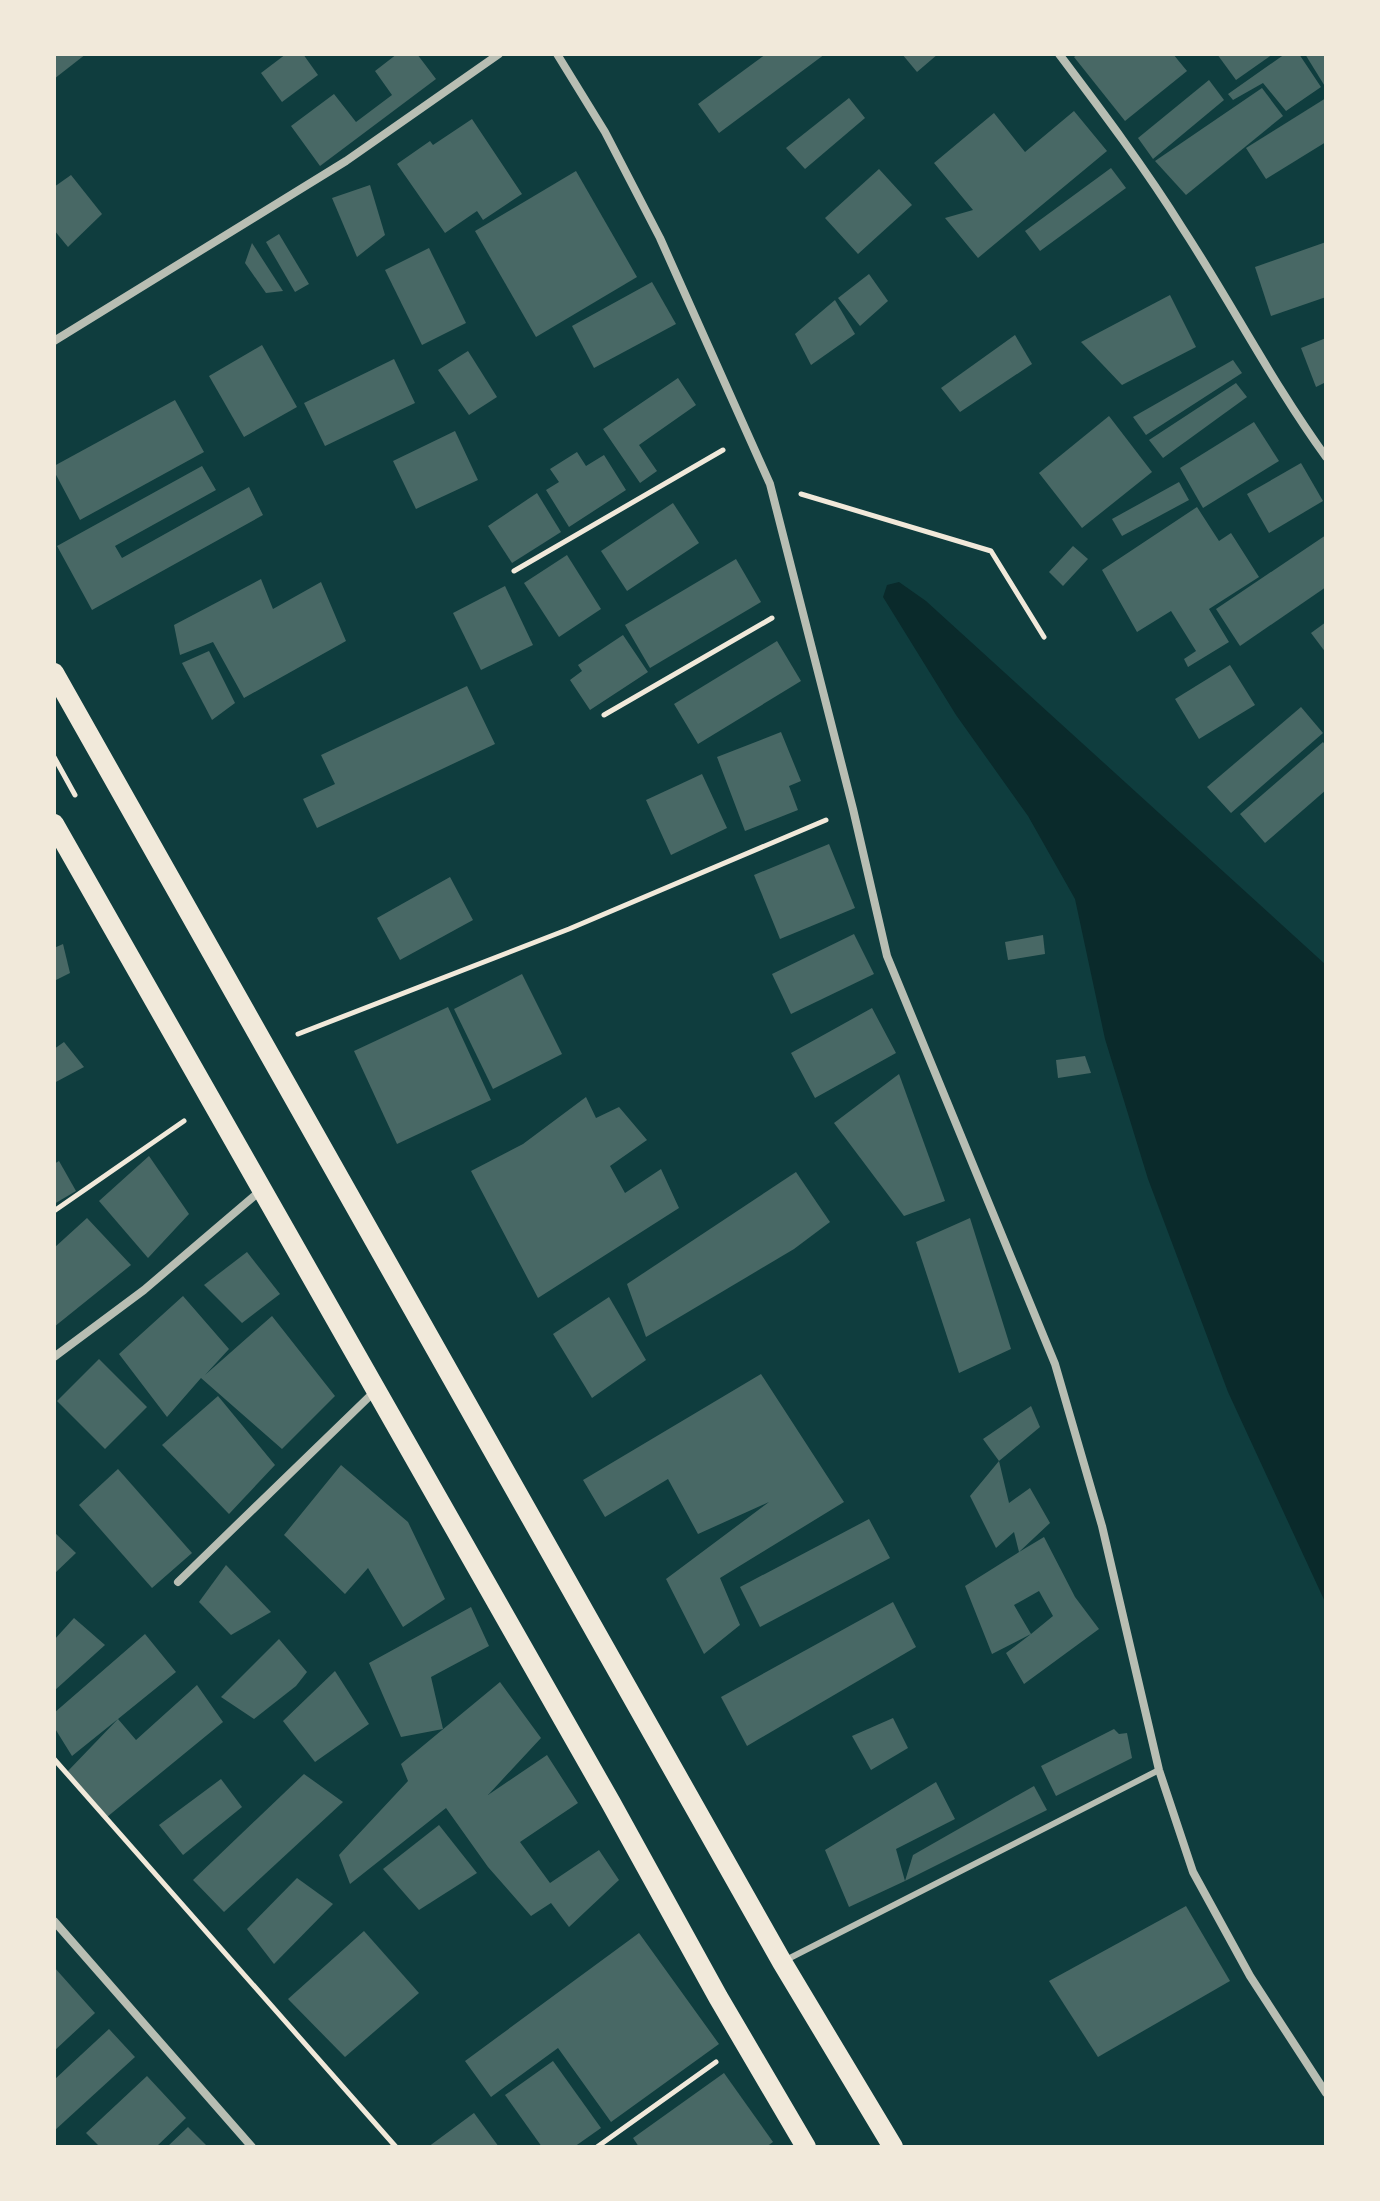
<svg xmlns="http://www.w3.org/2000/svg" width="1380" height="2201" viewBox="0 0 1380 2201" font-family="'Sofia Sans Condensed',sans-serif">
  <style>
    .water { fill: #0a2a2b }
    .building { fill: #486865; fill-rule: evenodd }
    .lines { fill: none; stroke-linecap: round; stroke-linejoin: round }
    .path { stroke: #f1e9da; stroke-width: 5 }
    .service { stroke: #b8beb3; stroke-width: 6 }
    .minor { stroke: #b8beb3; stroke-width: 8 }
    .primary { stroke: #f1e9da; stroke-width: 20 }
  </style>
  <rect width="100%" height="100%" fill="#0f3d3e"/>
  <polygon class="water" points="899,582 926,601 1326,965 1326,1604 1228,1392 1148,1179 1105,1039 1075,899 1028,816 956,715 883,597 887,585"/>
  <g class="building">
    <polygon points="54,54 86,54 54,79"/>
    <polygon points="286,54 303,54 318,75 282,102 261,73"/>
    <polygon points="397,54 417,54 436,79 320,166 291,126 334,94 356,122 392,95 375,71"/>
    <polygon points="766,54 825,54 719,133 698,104"/>
    <polygon points="902,54 938,54 917,72"/>
    <polygon points="1078,54 1173,54 1187,71 1125,121 1074,57"/>
    <polygon points="1217,54 1273,54 1236,80"/>
    <polygon points="1285,54 1299,54 1321,87 1286,111 1263,83 1233,100 1228,94"/>
    <polygon points="1305,54 1326,54 1326,88"/>
    <polygon points="1209,80 1224,100 1153,159 1138,138"/>
    <polygon points="1262,88 1283,116 1186,195 1155,161"/>
    <polygon points="849,98 865,118 805,169 786,148"/>
    <polygon points="1326,98 1326,142 1266,179 1246,148"/>
    <polygon points="1074,111 1107,151 978,258 945,218 973,210 934,163 994,113 1025,152"/>
    <polygon points="472,119 522,194 483,220 477,211 445,233 397,164 430,141 433,145"/>
    <polygon points="1111,168 1126,188 1040,251 1025,231"/>
    <polygon points="879,169 912,205 858,254 825,218"/>
    <polygon points="576,171 637,277 536,337 475,231"/>
    <polygon points="71,175 102,214 68,247 54,230 54,187"/>
    <polygon points="370,185 385,235 357,257 332,198"/>
    <polygon points="279,234 309,284 295,292 266,242"/>
    <polygon points="1326,242 1326,297 1271,316 1255,267"/>
    <polygon points="252,243 283,291 266,293 245,263"/>
    <polygon points="429,248 466,323 422,345 385,270"/>
    <polygon points="869,274 888,301 860,326 838,298"/>
    <polygon points="652,282 676,324 594,368 572,326"/>
    <polygon points="1170,295 1196,347 1122,385 1081,342"/>
    <polygon points="835,300 855,334 811,365 795,334"/>
    <polygon points="1015,335 1032,364 960,412 941,388"/>
    <polygon points="1326,338 1326,382 1316,387 1301,348"/>
    <polygon points="262,345 297,407 244,437 209,376"/>
    <polygon points="468,351 497,397 469,415 438,370"/>
    <polygon points="394,359 415,403 325,446 304,403"/>
    <polygon points="1233,360 1242,373 1146,435 1133,417"/>
    <polygon points="678,378 696,405 639,445 657,471 640,483 603,429"/>
    <polygon points="1236,383 1247,397 1163,458 1149,440"/>
    <polygon points="175,400 204,452 80,520 54,471 54,466"/>
    <polygon points="1109,416 1152,472 1082,528 1039,473"/>
    <polygon points="1254,422 1279,461 1203,508 1180,468"/>
    <polygon points="455,431 478,480 416,509 393,461"/>
    <polygon points="577,452 586,466 604,455 626,490 569,527 546,490 559,482 550,469"/>
    <polygon points="1301,463 1323,501 1269,533 1247,494"/>
    <polygon points="202,466 216,490 115,546 122,558 249,487 263,515 92,610 57,546"/>
    <polygon points="1179,482 1189,500 1122,536 1112,519"/>
    <polygon points="537,493 561,532 512,563 488,526"/>
    <polygon points="673,503 699,543 627,591 601,551"/>
    <polygon points="1197,507 1219,541 1231,533 1259,577 1209,609 1229,642 1188,667 1184,659 1196,651 1171,611 1137,632 1102,570"/>
    <polygon points="1326,535 1326,587 1240,646 1216,609"/>
    <polygon points="1073,546 1088,559 1063,586 1049,572"/>
    <polygon points="567,555 601,609 559,637 524,583"/>
    <polygon points="736,559 761,602 650,668 625,625"/>
    <polygon points="261,579 273,609 321,582 346,641 244,698 213,642 180,655 174,625"/>
    <polygon points="505,586 533,645 481,670 453,613"/>
    <polygon points="1326,622 1326,653 1311,633"/>
    <polygon points="623,635 648,672 590,710 570,680 582,671 578,665"/>
    <polygon points="777,641 801,681 698,744 674,704"/>
    <polygon points="209,651 235,703 212,720 182,663"/>
    <polygon points="1230,665 1255,705 1199,739 1175,699"/>
    <polygon points="467,686 495,744 317,828 303,799 335,784 321,755"/>
    <polygon points="1301,707 1323,733 1231,813 1207,787"/>
    <polygon points="781,732 801,781 789,786 798,810 745,831 717,757"/>
    <polygon points="1323,742 1326,746 1326,790 1265,843 1240,814"/>
    <polygon points="702,774 727,828 671,855 646,800"/>
    <polygon points="829,844 855,908 780,939 754,875"/>
    <polygon points="450,877 473,920 400,960 377,918"/>
    <polygon points="854,934 874,974 791,1014 772,974"/>
    <polygon points="1043,935 1045,954 1008,960 1005,942"/>
    <polygon points="63,944 70,973 54,981 54,948"/>
    <polygon points="522,974 562,1054 493,1089 454,1009"/>
    <polygon points="448,1007 491,1100 397,1144 354,1051"/>
    <polygon points="872,1008 896,1053 815,1098 791,1053"/>
    <polygon points="64,1042 84,1067 54,1083 54,1049"/>
    <polygon points="1085,1056 1091,1073 1058,1078 1056,1060"/>
    <polygon points="899,1074 945,1201 904,1216 834,1123"/>
    <polygon points="586,1097 596,1118 619,1107 647,1140 610,1166 625,1193 661,1169 679,1208 538,1298 471,1171 523,1144"/>
    <polygon points="149,1156 189,1214 148,1258 99,1201"/>
    <polygon points="59,1161 76,1191 54,1204 54,1164"/>
    <polygon points="796,1172 830,1222 794,1249 646,1337 627,1284"/>
    <polygon points="87,1218 131,1265 54,1327 54,1248"/>
    <polygon points="970,1218 1011,1349 959,1373 916,1242"/>
    <polygon points="247,1252 280,1294 242,1323 204,1285"/>
    <polygon points="183,1296 229,1349 205,1375 272,1316 335,1396 282,1449 201,1378 167,1417 119,1354"/>
    <polygon points="609,1297 646,1360 592,1398 553,1334"/>
    <polygon points="99,1359 147,1407 105,1449 57,1401"/>
    <polygon points="761,1374 844,1502 720,1578 740,1625 704,1654 666,1579 769,1502 698,1534 668,1479 605,1517 583,1480"/>
    <polygon points="218,1396 275,1465 229,1514 162,1445"/>
    <polygon points="1031,1406 1040,1427 999,1461 983,1439"/>
    <path d="M 999,1461 L 1009,1503 L 1030,1488 L 1050,1523 L 1019,1552 L 1044,1537 L 1075,1597 L 1099,1629 L 1024,1684 L 1006,1653 L 1031,1634 L 992,1654 L 965,1586 L 1019,1552 L 1014,1532 L 996,1548 L 970,1496 ZM 1039,1591 L 1053,1616 L 1031,1634 L 1014,1605 Z"/>
    <polygon points="341,1465 408,1522 445,1599 403,1627 368,1568 345,1594 284,1535"/>
    <polygon points="118,1469 192,1553 152,1588 79,1505"/>
    <polygon points="869,1519 890,1558 760,1627 740,1587"/>
    <polygon points="54,1532 76,1553 54,1574"/>
    <polygon points="226,1565 271,1612 231,1635 199,1602"/>
    <polygon points="893,1602 916,1647 747,1746 721,1697"/>
    <polygon points="471,1607 489,1646 431,1677 443,1729 401,1737 369,1663"/>
    <polygon points="74,1618 105,1645 54,1691 54,1640"/>
    <polygon points="145,1634 176,1672 118,1719 136,1740 197,1685 223,1722 107,1817 67,1772 118,1719 72,1756 54,1727 54,1713"/>
    <polygon points="279,1639 307,1672 296,1686 254,1719 221,1697"/>
    <polygon points="335,1671 369,1724 315,1762 283,1721"/>
    <polygon points="500,1682 541,1738 488,1795 547,1755 578,1803 520,1842 550,1883 599,1850 619,1880 569,1927 551,1903 531,1916 488,1867 446,1808 350,1884 339,1855 408,1781 401,1764"/>
    <polygon points="893,1718 908,1748 871,1770 852,1736"/>
    <polygon points="1114,1729 1119,1734 1127,1733 1132,1758 1056,1796 1041,1766"/>
    <polygon points="304,1774 343,1802 224,1912 193,1880"/>
    <polygon points="221,1779 242,1807 183,1855 159,1825"/>
    <polygon points="936,1782 955,1819 896,1849 905,1881 849,1907 825,1850"/>
    <polygon points="1034,1786 1047,1810 905,1881 913,1855"/>
    <polygon points="439,1825 477,1873 419,1910 383,1869"/>
    <polygon points="297,1878 333,1904 274,1964 247,1929"/>
    <polygon points="1186,1906 1230,1981 1098,2057 1049,1981"/>
    <polygon points="364,1931 419,1993 345,2057 288,1999"/>
    <polygon points="639,1933 719,2044 611,2122 558,2048 491,2097 465,2061"/>
    <polygon points="54,1967 95,2013 54,2051"/>
    <polygon points="109,2029 135,2057 54,2131 54,2080"/>
    <polygon points="553,2061 601,2128 574,2147 542,2147 505,2095"/>
    <polygon points="724,2073 773,2142 766,2147 639,2147 633,2138"/>
    <polygon points="147,2076 186,2118 156,2147 100,2147 86,2133"/>
    <polygon points="474,2113 499,2147 428,2147"/>
    <polygon points="188,2127 208,2147 167,2147"/>
  </g>
  <g class="lines">
    <g class="path">
      <polyline points="801,494 991,551 1044,637"/>
      <polyline points="514,571 723,450"/>
      <polyline points="604,715 772,618"/>
      <polyline points="54,757 75,795"/>
      <polyline points="298,1034 569,929 826,820"/>
      <polyline points="54,1211 184,1121"/>
      <polyline points="54,1759 396,2147"/>
      <polyline points="597,2147 716,2062"/>
    </g>
    <polyline class="service" points="784,1961 1159,1770"/>
    <g class="minor">
      <polyline points="557,54 605,132 660,238 770,484 853,809 887,956 1055,1364 1102,1526 1159,1770 1193,1872 1250,1976 1326,2093"/>
      <path d="M 1059,54 C 1102,111 1145,168 1183,229 C 1232,304 1273,384 1326,457"/>
      <polyline points="54,341 346,161 499,54"/>
      <polyline points="54,1357 144,1290 260,1191"/>
      <polyline points="178,1582 375,1391"/>
      <polyline points="54,1921 252,2147"/>
    </g>
    <g class="primary">
      <polyline points="54,673 782,1962 893,2147"/>
      <polyline points="54,824 611,1803 718,1997 806,2147"/>
    </g>
  </g>
  <rect width="1380" height="2201" fill="none" stroke="#f1e9da" stroke-width="112"/>
</svg>
